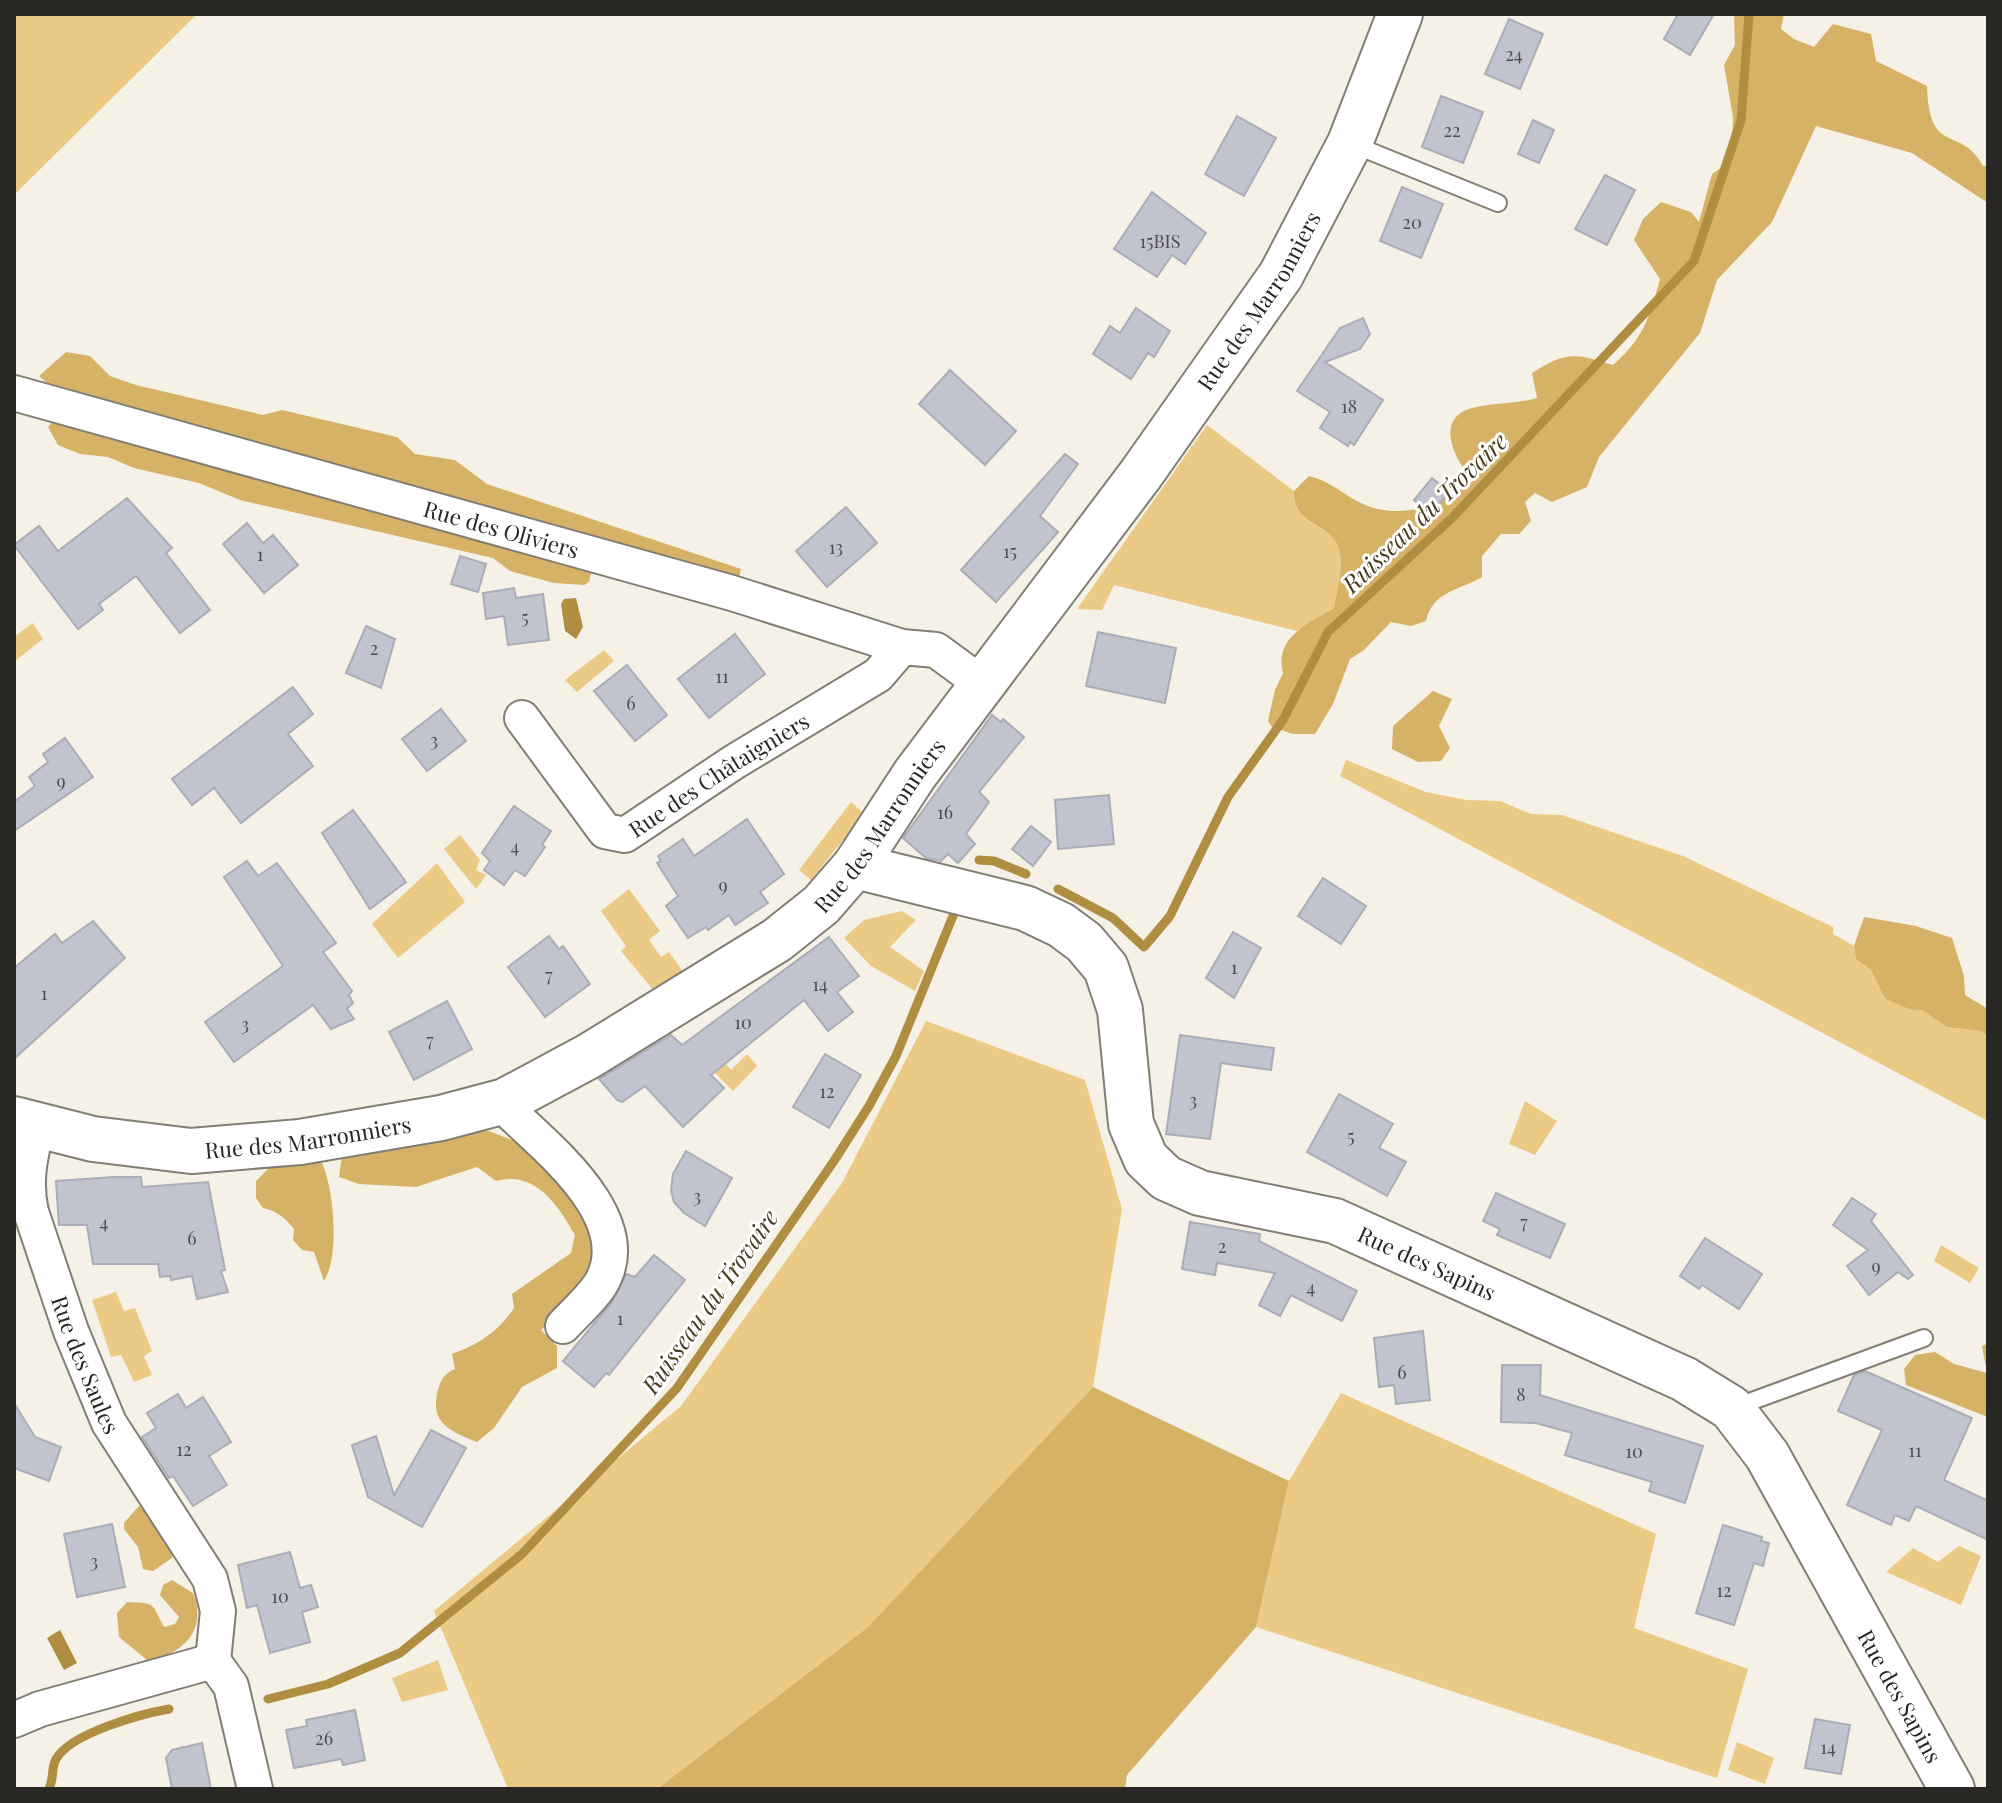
<svg xmlns="http://www.w3.org/2000/svg" width="2002" height="1803" viewBox="0 0 2002 1803" font-family="'Playfair Display',serif">
  <style>
    .green { fill: #ebca86 }
    .forest { fill: #d5b266 }
    .water { fill: #b08e41 }
    .lines { fill: none; stroke-linecap: round; stroke-linejoin: round }
    .stream { stroke: #b08e41; stroke-width: 9 }
    .building { fill: #c1c3ce; stroke: #aaadb7; stroke-width: 2 }
    .lane-casing { stroke: #827e74; stroke-width: 20 }
    .street-casing { stroke: #827e74; stroke-width: 38 }
    .secondary-casing { stroke: #827e74; stroke-width: 48 }
    .lane { stroke: #fff; stroke-width: 16 }
    .street { stroke: #fff; stroke-width: 34 }
    .secondary { stroke: #fff; stroke-width: 44 }
    .labels { text-anchor: middle; dominant-baseline: central; stroke-width: 6; stroke-linejoin: round; paint-order: stroke }
    .number-label { font-size: 18px; fill: #4f4e4e }
    .street-label { font-size: 22px; fill: #292723; stroke: #fff }
    .water-label { font-size: 24px; font-style: italic; fill: #4a3b1a; stroke: #fff }
  </style>
  <rect width="100%" height="100%" fill="#f6f1e6"/>
  <g class="green">
    <polygon points="14,14 197,14 14,195"/>
    <path d="M 1207,425 L 1294,491 C 1294,524 1317,520 1333,538 C 1348,555 1337,588 1334,608 L 1297,631 L 1114,585 L 1102,610 L 1077,609 Z"/>
    <polygon points="33,623 43,639 15,661 14,637"/>
    <polygon points="604,650 614,661 577,692 565,680"/>
    <polygon points="1346,760 1426,792 1467,800 1500,801 1531,814 1562,815 1683,856 1833,927 1833,934 1854,946 1856,959 1871,970 1885,999 1911,1010 1922,1010 1947,1027 1981,1031 1988,1038 1988,1121 1340,776"/>
    <polygon points="851,802 864,814 811,880 799,870"/>
    <polygon points="460,835 480,860 476,870 486,875 476,889 444,849"/>
    <polygon points="437,863 465,902 398,958 372,924"/>
    <polygon points="629,889 660,931 649,940 661,957 669,952 684,973 654,991 621,951 626,946 601,911"/>
    <polygon points="902,911 916,920 890,947 924,971 915,991 871,966 844,938 864,920"/>
    <polygon points="926,1021 1085,1080 1122,1209 1093,1387 868,1627 657,1789 508,1789 434,1611 681,1406 842,1183"/>
    <polygon points="715,1052 731,1070 747,1054 757,1066 733,1091 704,1062"/>
    <polygon points="1525,1101 1557,1121 1535,1155 1509,1144"/>
    <polygon points="1941,1245 1979,1268 1970,1283 1934,1261"/>
    <polygon points="116,1292 124,1311 135,1308 152,1351 144,1356 152,1375 134,1382 121,1355 111,1357 92,1300"/>
    <polygon points="1341,1393 1656,1534 1634,1628 1748,1669 1717,1778 1256,1627 1289,1481"/>
    <polygon points="1959,1546 1981,1556 1961,1605 1886,1572 1913,1548 1938,1562"/>
    <polygon points="438,1660 448,1690 402,1702 392,1678"/>
    <polygon points="1737,1742 1774,1758 1765,1784 1728,1770"/>
  </g>
  <g class="forest">
    <path d="M 1734,14 L 1784,14 L 1781,29 L 1794,39 L 1814,47 L 1833,24 L 1871,34 L 1876,61 L 1927,86 C 1929,158 1961,124 1983,166 L 1988,166 L 1988,203 L 1912,153 L 1816,126 L 1772,222 L 1717,280 L 1700,333 L 1599,457 L 1587,487 L 1552,502 L 1535,493 L 1525,502 L 1531,521 L 1519,534 L 1501,534 L 1482,556 L 1482,577 C 1458,591 1433,591 1426,621 L 1411,626 L 1391,622 L 1364,650 L 1350,659 L 1333,704 L 1315,734 L 1293,734 L 1272,727 L 1268,721 L 1275,690 L 1283,673 C 1274,637 1308,624 1334,608 C 1337,588 1348,555 1333,538 C 1317,520 1294,523 1294,491 L 1309,476 C 1331,481 1343,495 1363,504 C 1401,521 1443,505 1473,481 C 1459,465 1435,426 1464,411 C 1480,403 1517,404 1537,398 L 1532,373 C 1565,351 1576,353 1613,365 C 1644,337 1649,319 1660,279 L 1634,240 L 1643,219 L 1661,202 L 1691,212 L 1699,222 L 1712,174 L 1732,160 L 1733,117 L 1724,65 L 1735,45 Z"/>
    <polygon points="66,352 90,356 110,376 136,385 263,415 282,410 397,437 415,454 455,460 487,484 741,569 738,582 575,531 533,528 454,505 427,489 409,493 54,390 39,376"/>
    <polygon points="63,419 110,438 186,448 245,477 285,475 593,565 589,582 584,585 554,583 510,571 493,558 240,500 199,483 134,468 108,457 80,454 58,445 48,427 53,421"/>
    <polygon points="1433,691 1452,699 1439,726 1450,748 1441,761 1418,762 1392,749 1393,726"/>
    <polygon points="1864,917 1916,926 1952,938 1964,976 1965,995 1988,1009 1988,1037 1981,1031 1947,1027 1922,1010 1911,1010 1885,999 1871,970 1856,959 1854,946"/>
    <path d="M 489,1131 L 525,1145 L 594,1216 L 597,1261 L 575,1300 L 541,1330 L 557,1346 L 557,1368 L 522,1387 L 494,1428 L 477,1442 C 452,1432 431,1424 437,1394 C 440,1381 443,1374 455,1369 L 452,1354 C 479,1344 498,1332 514,1308 L 512,1294 L 571,1253 L 575,1235 C 558,1205 535,1170 496,1181 L 477,1167 L 416,1187 L 359,1184 L 339,1177 L 342,1156 L 450,1132 Z"/>
    <path d="M 321,1161 C 334,1186 340,1257 324,1281 L 314,1252 L 302,1250 L 293,1240 L 294,1229 C 285,1218 277,1211 263,1208 L 256,1198 L 256,1181 L 275,1162 Z"/>
    <polygon points="1988,1343 1988,1417 1906,1385 1904,1369 1915,1355 1935,1352 1954,1364 1987,1373 1982,1346"/>
    <polygon points="1093,1387 1289,1481 1256,1627 1127,1775 1125,1789 657,1789 868,1627"/>
    <polygon points="139,1506 151,1508 174,1540 172,1558 153,1571 143,1569 138,1547 124,1529 124,1523"/>
    <path d="M 172,1580 L 193,1593 C 208,1630 183,1655 147,1660 L 119,1637 L 117,1613 L 127,1602 C 157,1603 151,1603 164,1627 L 175,1624 L 179,1617 L 160,1595 L 163,1585 Z"/>
  </g>
  <g class="water">
    <polygon points="576,598 583,627 576,639 565,631 561,604 564,599"/>
    <polygon points="60,1630 77,1663 64,1670 47,1638"/>
  </g>
  <g class="lines">
    <g class="stream">
      <polyline points="979,860 994,861 1026,874"/>
      <polyline points="1058,889 1113,918 1144,947 1170,916 1228,797 1283,720 1328,632 1452,518 1694,261 1741,120 1749,14"/>
      <polyline points="268,1699 328,1684 400,1653 522,1554 677,1388 834,1161 869,1106 896,1056 957,906"/>
      <path d="M 49,1789 C 54,1779 51,1768 56,1759 C 71,1733 141,1714 169,1709"/>
    </g>
  </g>
  <g class="building">
    <polygon points="1678,14 1714,14 1690,55 1664,39"/>
    <polygon points="1509,19 1543,34 1520,89 1485,74"/>
    <polygon points="1441,96 1483,112 1463,163 1422,147"/>
    <polygon points="1237,116 1276,138 1244,196 1205,174"/>
    <polygon points="1533,120 1554,130 1539,163 1518,154"/>
    <polygon points="1605,175 1635,190 1607,245 1575,229"/>
    <polygon points="1402,187 1443,204 1421,258 1380,241"/>
    <polygon points="1152,192 1206,233 1185,264 1172,255 1157,277 1114,249"/>
    <polygon points="1136,308 1170,331 1154,357 1148,353 1131,379 1093,354 1110,326 1120,333"/>
    <polygon points="1363,318 1370,334 1360,349 1325,362 1383,400 1354,445 1350,442 1348,446 1320,428 1330,412 1297,391 1340,328"/>
    <polygon points="950,370 1016,431 985,465 919,404"/>
    <polygon points="1065,454 1078,464 1040,516 1058,532 996,602 961,570"/>
    <polygon points="1432,478 1449,492 1431,514 1414,500"/>
    <polygon points="127,498 172,548 166,553 210,610 180,633 136,576 99,604 103,610 78,629 14,545 39,526 58,551"/>
    <polygon points="846,507 877,543 827,587 796,551"/>
    <polygon points="247,523 263,543 273,535 298,565 264,593 223,544"/>
    <polygon points="460,556 486,564 478,592 451,584"/>
    <polygon points="514,588 516,598 543,594 549,640 508,645 504,616 486,619 483,593"/>
    <polygon points="366,626 395,639 381,688 346,673"/>
    <polygon points="1098,632 1176,648 1165,703 1086,686"/>
    <polygon points="735,634 765,674 709,718 678,679"/>
    <polygon points="627,665 667,715 635,741 594,691"/>
    <polygon points="293,687 313,714 288,734 313,766 241,823 214,788 192,805 172,779"/>
    <polygon points="441,709 466,741 427,771 402,739"/>
    <polygon points="992,715 1001,722 1003,719 1024,737 979,792 989,802 966,834 975,844 958,863 948,854 941,861 926,858 903,838"/>
    <polygon points="65,738 93,777 14,831 14,802 35,786 29,777 48,762 43,754"/>
    <polygon points="1109,795 1114,844 1058,849 1055,800"/>
    <polygon points="514,806 551,831 542,845 545,847 525,876 515,870 504,885 484,870 490,861 482,853"/>
    <polygon points="353,810 406,882 370,909 322,833"/>
    <polygon points="747,819 784,874 760,892 768,903 735,925 729,915 708,930 706,927 688,938 666,906 678,896 657,863 661,861 658,856 683,839 694,856"/>
    <polygon points="1031,826 1051,842 1033,866 1012,849"/>
    <polygon points="247,861 258,876 277,863 336,943 323,952 352,991 349,995 353,1003 347,1009 354,1019 331,1029 313,1005 234,1062 205,1022 283,966 224,877"/>
    <polygon points="1323,878 1366,906 1341,944 1298,916"/>
    <polygon points="93,921 125,958 14,1059 14,968 55,934 62,943"/>
    <polygon points="1233,932 1261,948 1234,998 1206,978"/>
    <polygon points="549,936 559,949 563,946 590,984 545,1017 508,967"/>
    <polygon points="829,937 859,976 837,992 853,1012 828,1031 804,1000 711,1075 724,1088 683,1127 645,1086 622,1102 617,1100 599,1079 671,1035 682,1045"/>
    <polygon points="447,1001 472,1049 414,1080 389,1032"/>
    <polygon points="1180,1035 1274,1048 1271,1070 1221,1063 1210,1139 1166,1134"/>
    <polygon points="825,1054 861,1075 829,1128 793,1107"/>
    <polygon points="1339,1094 1393,1124 1379,1148 1406,1162 1387,1196 1307,1152"/>
    <polygon points="686,1151 732,1178 705,1226 684,1213 674,1202 671,1191 673,1174"/>
    <polygon points="114,1177 141,1177 142,1187 208,1182 225,1270 221,1271 228,1292 197,1299 192,1276 171,1280 170,1276 160,1277 158,1264 93,1264 87,1225 59,1225 56,1181"/>
    <polygon points="1496,1193 1565,1224 1550,1258 1497,1235 1500,1229 1483,1221"/>
    <polygon points="1852,1198 1876,1214 1871,1221 1913,1275 1908,1279 1898,1272 1869,1295 1847,1266 1868,1250 1833,1225"/>
    <polygon points="1190,1222 1260,1234 1259,1241 1357,1291 1342,1321 1291,1295 1280,1316 1259,1305 1275,1273 1217,1263 1215,1275 1182,1269"/>
    <polygon points="1705,1238 1762,1274 1739,1309 1702,1285 1699,1289 1680,1276"/>
    <polygon points="654,1255 685,1280 609,1375 606,1373 594,1387 563,1361 612,1302 626,1274 635,1277"/>
    <polygon points="1423,1331 1430,1400 1396,1404 1394,1385 1379,1387 1374,1338"/>
    <polygon points="1502,1365 1541,1365 1540,1395 1703,1446 1685,1503 1649,1491 1652,1482 1565,1455 1572,1433 1536,1423 1501,1422"/>
    <polygon points="1865,1371 1972,1418 1944,1480 1988,1501 1988,1540 1916,1506 1909,1521 1895,1515 1891,1525 1847,1505 1882,1430 1838,1411 1854,1375"/>
    <polygon points="178,1394 186,1408 203,1397 231,1442 209,1456 227,1485 193,1506 173,1476 169,1478 142,1437 156,1428 147,1413"/>
    <polygon points="14,1403 35,1437 61,1447 49,1481 14,1468"/>
    <polygon points="431,1430 466,1448 422,1527 368,1497 352,1445 376,1436 394,1495"/>
    <polygon points="112,1524 125,1587 77,1597 64,1534"/>
    <polygon points="1723,1525 1762,1537 1761,1541 1769,1543 1763,1566 1754,1563 1734,1625 1696,1613"/>
    <polygon points="290,1552 300,1588 311,1585 318,1607 302,1612 310,1642 270,1653 257,1605 247,1608 238,1565"/>
    <polygon points="355,1710 365,1760 343,1765 341,1759 294,1768 286,1730 307,1726 306,1720"/>
    <polygon points="1815,1719 1850,1725 1841,1774 1805,1768"/>
    <polygon points="202,1743 211,1789 172,1789 166,1758 172,1750"/>
  </g>
  <g class="lines">
    <defs>
      <g id="lane">
        <polyline points="1352,144 1498,203"/>
        <polyline points="1733,1408 1924,1338"/>
      </g>
      <g id="street">
        <path id="s1" d="M 14,393 L 732,593 L 902,647 L 936,650 L 981,683"/>
        <path id="s2" d="M 522,718 L 605,831 L 625,835 L 734,762 L 878,675 L 902,647"/>
        <path d="M 505,1101 L 512,1114 C 553,1153 639,1222 600,1285 C 590,1300 575,1313 563,1326"/>
        <path id="s3" d="M 37,1127 C 30,1156 24,1182 31,1212 L 71,1331 L 109,1423 L 210,1579 L 218,1611 L 213,1661"/>
        <polyline points="213,1661 231,1686 255,1789"/>
        <polyline points="14,1720 40,1709 213,1661"/>
      </g>
      <g id="secondary">
        <path id="s4" d="M 855,866 L 1025,908 L 1061,925 L 1084,942 L 1106,968 L 1120,1010 L 1131,1124 L 1146,1159 L 1166,1178 L 1200,1193 L 1335,1221 L 1684,1379 L 1731,1408 L 1767,1455 L 1952,1789"/>
        <path id="s5" d="M 14,1119 L 93,1139 L 191,1151 L 300,1142 L 441,1118 L 505,1101 L 589,1056 L 777,940 L 821,905 L 855,866 L 915,774 L 1141,474 L 1281,275 L 1350,143 L 1400,14"/>
      </g>
    </defs>
    <use href="#lane" class="lane-casing"/>
    <use href="#street" class="street-casing"/>
    <use href="#secondary" class="secondary-casing"/>
    <use href="#lane" class="lane"/>
    <use href="#street" class="street"/>
    <use href="#secondary" class="secondary"/>
  </g>
  <g class="labels">
    <g class="number-label">
      <text x="1514" y="54">24</text>
      <text x="1452" y="130">22</text>
      <text x="1412" y="222">20</text>
      <text x="1160" y="241">15BIS</text>
      <text x="1349" y="406">18</text>
      <text x="836" y="547">13</text>
      <text x="1010" y="551">15</text>
      <text x="260" y="554">1</text>
      <text x="525" y="617">5</text>
      <text x="374" y="648">2</text>
      <text x="722" y="676">11</text>
      <text x="631" y="703">6</text>
      <text x="434" y="740">3</text>
      <text x="61" y="781">9</text>
      <text x="945" y="812">16</text>
      <text x="515" y="846">4</text>
      <text x="723" y="885">9</text>
      <text x="1234" y="967">1</text>
      <text x="549" y="975">7</text>
      <text x="820" y="984">14</text>
      <text x="44" y="993">1</text>
      <text x="743" y="1022">10</text>
      <text x="245" y="1024">3</text>
      <text x="430" y="1040">7</text>
      <text x="827" y="1091">12</text>
      <text x="1193" y="1100">3</text>
      <text x="1351" y="1136">5</text>
      <text x="697" y="1196">3</text>
      <text x="104" y="1222">4</text>
      <text x="1524" y="1222">7</text>
      <text x="192" y="1238">6</text>
      <text x="1222" y="1246">2</text>
      <text x="1876" y="1266">9</text>
      <text x="1311" y="1287">4</text>
      <text x="620" y="1318">1</text>
      <text x="1402" y="1372">6</text>
      <text x="1521" y="1394">8</text>
      <text x="184" y="1449">12</text>
      <text x="1915" y="1450">11</text>
      <text x="1634" y="1451">10</text>
      <text x="94" y="1561">3</text>
      <text x="1724" y="1590">12</text>
      <text x="280" y="1596">10</text>
      <text x="324" y="1738">26</text>
      <text x="1828" y="1747">14</text>
    </g>
    <g class="street-label">
      <text stroke="none"><textPath href="#s5" startOffset="1618">Rue des Marronniers</textPath></text>
      <text stroke="none"><textPath href="#s1" startOffset="506">Rue des Oliviers</textPath></text>
      <text stroke="none"><textPath href="#s2" startOffset="272">Rue des Châtaigniers</textPath></text>
      <text stroke="none"><textPath href="#s5" startOffset="970">Rue des Marronniers</textPath></text>
      <text stroke="none"><textPath href="#s5" startOffset="298">Rue des Marronniers</textPath></text>
      <text stroke="none"><textPath href="#s4" startOffset="778">Rue des Sapins</textPath></text>
      <text stroke="none"><textPath href="#s3" startOffset="248">Rue des Saules</textPath></text>
      <text stroke="none"><textPath href="#s4" startOffset="1450">Rue des Sapins</textPath></text>
    </g>
    <g class="water-label">
      <text transform="translate(1424 512) rotate(-44)">Ruisseau du Trovaire</text>
      <text transform="translate(709 1301) rotate(-55)">Ruisseau du Trovaire</text>
    </g>
  </g>
  <rect width="2002" height="1803" fill="none" stroke="#292723" stroke-width="32"/>
</svg>
